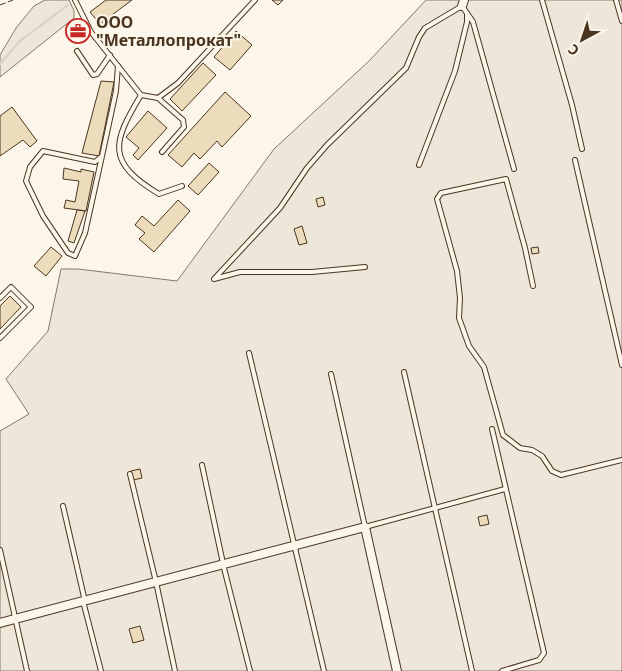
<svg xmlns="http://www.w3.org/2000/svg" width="622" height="671" viewBox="0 0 622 671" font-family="'Noto Sans',sans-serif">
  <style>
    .green { fill: #ede6d9; stroke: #887966 }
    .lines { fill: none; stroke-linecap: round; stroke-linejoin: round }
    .stream { stroke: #dcd4c6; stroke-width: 2.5 }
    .building { fill: #ecdcbc; stroke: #4a3520 }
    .service-casing { stroke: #4a3520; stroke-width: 6 }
    .minor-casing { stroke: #4a3520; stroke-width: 10 }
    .service { stroke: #fbf6e9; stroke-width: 4 }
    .minor { stroke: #fbf6e9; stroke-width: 8 }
    .fence { stroke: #4a3520; stroke-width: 1; stroke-dasharray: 6 2.5; stroke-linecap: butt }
    .labels { text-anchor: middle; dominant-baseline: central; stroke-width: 4; stroke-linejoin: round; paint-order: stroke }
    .poi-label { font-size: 16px; font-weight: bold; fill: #4a3520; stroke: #fbf6e9; text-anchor: start }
  </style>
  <rect width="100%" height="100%" fill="#fbf6e9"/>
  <g class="green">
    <polygon points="45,0 69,0 74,11 74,18 0,77 0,55 16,28 34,6"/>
    <polygon points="426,0 622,0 622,671 0,671 0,431 29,414 6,379 48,331 61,269 78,269 177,281 274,149 369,61"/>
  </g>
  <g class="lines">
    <polyline class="stream" points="0,64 20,41 68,5"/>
  </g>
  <g class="building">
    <polygon points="106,0 132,0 100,24 90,12"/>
    <polygon points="272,0 283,0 278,5"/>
    <polygon points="77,22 85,34 77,39 69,28"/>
    <polygon points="236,31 252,45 230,70 214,57"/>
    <polygon points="203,63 216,75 182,111 170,99"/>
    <polygon points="101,81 114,82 99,156 82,153"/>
    <polygon points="225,92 251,116 222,147 217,141 200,159 194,153 182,167 168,155"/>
    <polygon points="12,107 37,141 30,147 23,140 0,156 0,116"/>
    <polygon points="148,111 167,128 138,160 133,155 139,148 126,137"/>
    <polygon points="209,163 219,172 198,195 188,186"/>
    <polygon points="64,168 81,172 81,169 94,172 86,211 64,208 66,200 75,202 79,181 63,179"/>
    <polygon points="323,197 325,205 318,207 316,199"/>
    <polygon points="178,200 190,211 154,252 139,239 145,233 135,225 142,216 154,226"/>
    <polygon points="77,210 85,211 74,243 68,241"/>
    <polygon points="302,226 307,243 299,245 294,229"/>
    <polygon points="51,247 62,256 46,276 34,266"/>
    <polygon points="538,247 539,253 532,254 531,248"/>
    <polygon points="10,296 21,307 0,329 0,306"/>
    <polygon points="140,469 142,478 133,480 131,471"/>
    <polygon points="487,515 489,524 480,526 478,517"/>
    <polygon points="140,626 144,640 133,643 129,629"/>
  </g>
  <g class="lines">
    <defs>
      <g id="service">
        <polyline points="75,0 91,32 141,95 158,98 178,83 255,0"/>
        <polyline points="542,0 572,105 582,149"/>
        <polyline points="616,0 622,21"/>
        <polyline points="77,51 93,75 97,74 110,55"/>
        <path d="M 141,95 C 112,143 106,162 159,194 L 182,186"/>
        <polyline points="158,98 183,120 184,127 162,152"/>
        <polyline points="102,156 85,233 75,256 68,253 43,216 26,181 30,167 43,151 95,162 102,156 116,91 118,66"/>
        <polyline points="575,160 622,365"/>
        <polyline points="419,165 455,71 467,22 467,14"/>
        <polyline points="365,267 312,272 240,272 214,279 280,208 307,168 327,145 406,68 419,37 425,28 462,6 473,22 514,169"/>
        <polyline points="533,286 525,248 506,179 441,193 437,199 457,271 460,298 459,318 469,346 484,367 503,435 520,448 532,450 542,456 552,471 561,475 622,460"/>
        <polyline points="0,298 11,287 31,307 0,338"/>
        <polyline points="249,353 324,671"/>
        <polyline points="404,372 472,671"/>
        <polyline points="331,374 365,527 505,489"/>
        <polyline points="492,429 544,653 539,660 502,671"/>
        <polyline points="202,465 224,568 250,671"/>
        <polyline points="130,474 156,582 175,671"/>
        <polyline points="63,506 84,597 83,601 101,671"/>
        <polyline points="0,550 27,671"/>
      </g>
      <g id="minor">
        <polyline points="462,6 464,0"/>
        <polyline points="0,623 365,527 397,671"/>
      </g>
    </defs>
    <use href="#service" class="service-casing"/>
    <use href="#minor" class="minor-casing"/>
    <use href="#service" class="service"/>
    <use href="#minor" class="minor"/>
    <polyline class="fence" points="0,5 13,0"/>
  </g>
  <defs>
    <symbol id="office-ring" viewBox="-11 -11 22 22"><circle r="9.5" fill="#fbf6e9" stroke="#c62828" stroke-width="1.5"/><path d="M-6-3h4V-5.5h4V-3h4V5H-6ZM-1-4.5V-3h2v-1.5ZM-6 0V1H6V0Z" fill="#c62828"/></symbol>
  </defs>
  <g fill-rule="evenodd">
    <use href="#office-ring" x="64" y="17" width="28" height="28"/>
  </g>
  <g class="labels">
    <g class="poi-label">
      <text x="96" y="22">ООО<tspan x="96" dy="18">"Металлопрокат"</tspan></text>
    </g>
  </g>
  <g transform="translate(582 40) rotate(220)" stroke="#fbf6e9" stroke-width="4" paint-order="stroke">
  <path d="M0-4L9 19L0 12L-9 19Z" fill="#4a3520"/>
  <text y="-8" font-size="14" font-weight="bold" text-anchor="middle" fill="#4a3520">С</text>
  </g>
</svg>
